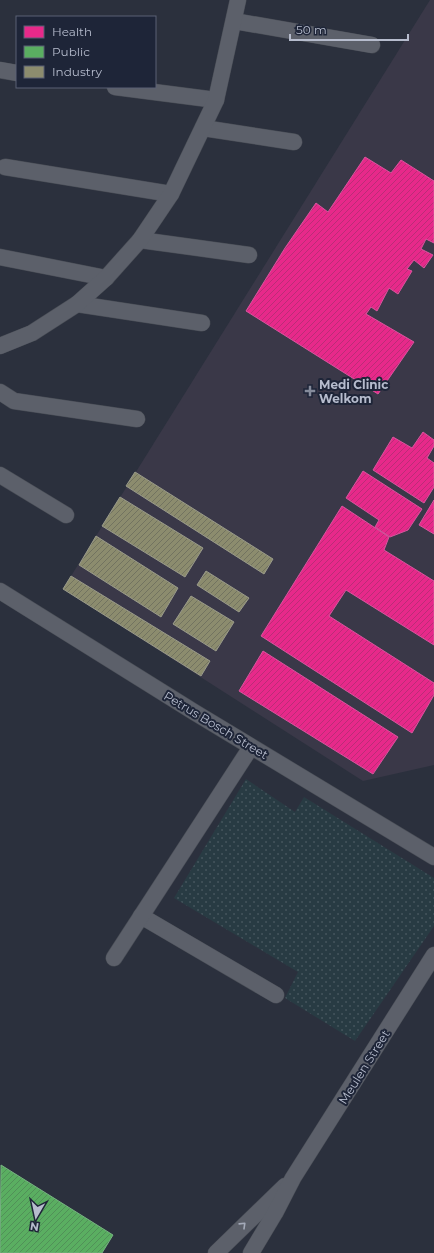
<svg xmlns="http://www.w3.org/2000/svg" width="434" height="1253" viewBox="0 0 434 1253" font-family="Montserrat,sans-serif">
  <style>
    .medical { fill: #3a3848 }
    .grass { fill: url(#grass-dots) }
    .health { fill: url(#health-hatch); stroke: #d8559e }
    .public { fill: url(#public-hatch); stroke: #76b281 }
    .industry { fill: url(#industry-hatch); stroke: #999a8a }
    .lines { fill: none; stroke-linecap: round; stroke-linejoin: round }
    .minor-casing { stroke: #484c55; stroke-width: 17 }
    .minor { stroke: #5c606a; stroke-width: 16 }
    .oneway { stroke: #a4aab9 }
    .poi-dot { fill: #858b9b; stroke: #1e2538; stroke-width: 1.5 }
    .labels { text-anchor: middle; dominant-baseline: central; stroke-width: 4; stroke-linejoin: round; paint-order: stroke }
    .poi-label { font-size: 12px; font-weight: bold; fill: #b6bccd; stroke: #1e2538; text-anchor: start }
    .street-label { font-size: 12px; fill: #b6bccd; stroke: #1e2538 }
  </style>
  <defs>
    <pattern id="grass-dots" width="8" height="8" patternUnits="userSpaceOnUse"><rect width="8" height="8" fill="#283b43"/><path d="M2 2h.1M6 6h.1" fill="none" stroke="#45555d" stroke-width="1.8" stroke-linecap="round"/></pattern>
    <pattern id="health-hatch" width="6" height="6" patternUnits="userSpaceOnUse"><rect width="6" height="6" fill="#e7298a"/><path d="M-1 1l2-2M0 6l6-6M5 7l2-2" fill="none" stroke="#bb2d77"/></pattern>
    <pattern id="public-hatch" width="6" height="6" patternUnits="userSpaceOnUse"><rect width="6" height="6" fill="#5aae61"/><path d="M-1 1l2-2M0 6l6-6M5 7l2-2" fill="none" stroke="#519058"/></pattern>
    <pattern id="industry-hatch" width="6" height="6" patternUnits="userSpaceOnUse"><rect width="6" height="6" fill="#8c8c6e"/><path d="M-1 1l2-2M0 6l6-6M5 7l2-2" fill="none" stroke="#727360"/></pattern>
  </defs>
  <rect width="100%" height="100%" fill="#2b303d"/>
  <polygon class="medical" points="430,0 434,0 434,765 363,781 63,589"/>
  <polygon class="grass" points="246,779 295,812 304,797 434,878 434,926 355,1041 285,998 298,972 174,898"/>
  <g class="health">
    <polygon points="365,157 391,173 401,160 434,181 434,243 426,239 421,249 433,255 424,268 414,260 407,269 412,271 398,294 389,288 377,311 371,307 366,314 414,342 378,394 246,311 285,248 316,203 328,212"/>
    <polygon points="423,432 434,440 434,446 427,458 434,463 434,487 424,503 373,470 393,437 412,448"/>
    <polygon points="363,471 422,509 408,530 390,537 375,527 379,520 346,498"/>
    <polygon points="434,500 434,534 419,525"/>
    <polygon points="342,506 389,537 384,550 434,581 434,645 346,590 329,616 434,683 434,695 412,733 261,636"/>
    <polygon points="263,651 398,737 373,774 239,691"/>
  </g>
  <polygon class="public" points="1,1165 113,1235 102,1253 0,1253"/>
  <g class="industry">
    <polygon points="135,472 273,559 264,574 126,486"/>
    <polygon points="120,497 203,548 185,577 102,526"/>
    <polygon points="96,536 178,588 161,617 79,565"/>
    <polygon points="206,571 249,598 239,612 197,585"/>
    <polygon points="71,576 210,661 201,676 63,589"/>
    <polygon points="191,596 234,622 216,651 173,624"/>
  </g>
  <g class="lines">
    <defs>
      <g id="minor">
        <polyline points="234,21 372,45"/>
        <polyline points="0,70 17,73"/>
        <polyline points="115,87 216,100"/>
        <polyline points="203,128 294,142"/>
        <polyline points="5,167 171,194"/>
        <polyline points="140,240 249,255"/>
        <polyline points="0,257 106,278"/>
        <polyline points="77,304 202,323"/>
        <polyline points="0,346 32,333 77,304 106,278 140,240 171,194 216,100 238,0"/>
        <polyline points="0,392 14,401 137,419"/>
        <polyline points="0,475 66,515"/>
        <polyline points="0,591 194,712 434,857"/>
        <polyline points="141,916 276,995"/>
        <polyline points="114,958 251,747"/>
        <polyline points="216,1253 285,1186"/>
        <polyline points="251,1253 275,1213 293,1178 434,955"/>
      </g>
    </defs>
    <use href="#minor" class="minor-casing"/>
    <use href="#minor" class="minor"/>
  </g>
  <defs><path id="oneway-chevron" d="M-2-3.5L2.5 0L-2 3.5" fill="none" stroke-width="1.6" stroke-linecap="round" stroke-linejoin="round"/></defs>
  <use class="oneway" href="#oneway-chevron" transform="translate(243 1225) rotate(-44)"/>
  <path class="poi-dot" d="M308 385h4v4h4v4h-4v4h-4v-4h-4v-4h4z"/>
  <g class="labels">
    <g class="poi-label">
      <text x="319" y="384">Medi Clinic<tspan x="319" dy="14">Welkom</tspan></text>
    </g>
    <g class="street-label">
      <text transform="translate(216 725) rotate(31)">Petrus Bosch Street</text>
      <text transform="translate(364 1067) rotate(-58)">Meulen Street</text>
    </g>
  </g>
  <rect x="16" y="16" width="140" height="72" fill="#1e2538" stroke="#5b6174"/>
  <rect x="24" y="26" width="20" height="12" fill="#e7298a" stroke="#5b6174"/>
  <text x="52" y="36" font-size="12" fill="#b6bccd">Health</text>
  <rect x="24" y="46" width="20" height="12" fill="#5aae61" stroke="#5b6174"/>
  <text x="52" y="56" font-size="12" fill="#b6bccd">Public</text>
  <rect x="24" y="66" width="20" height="12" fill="#8c8c6e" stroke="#5b6174"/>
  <text x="52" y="76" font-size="12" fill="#b6bccd">Industry</text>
  <g transform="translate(36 1217) rotate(189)" stroke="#1e2538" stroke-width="3" paint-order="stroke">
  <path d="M0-3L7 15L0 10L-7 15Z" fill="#b6bccd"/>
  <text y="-6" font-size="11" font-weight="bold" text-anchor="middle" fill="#b6bccd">N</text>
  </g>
  <path d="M290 34v6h118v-6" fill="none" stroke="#b6bccd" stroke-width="2"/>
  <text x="296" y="34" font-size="12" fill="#b6bccd" stroke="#1e2538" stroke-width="3" paint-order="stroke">50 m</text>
</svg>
